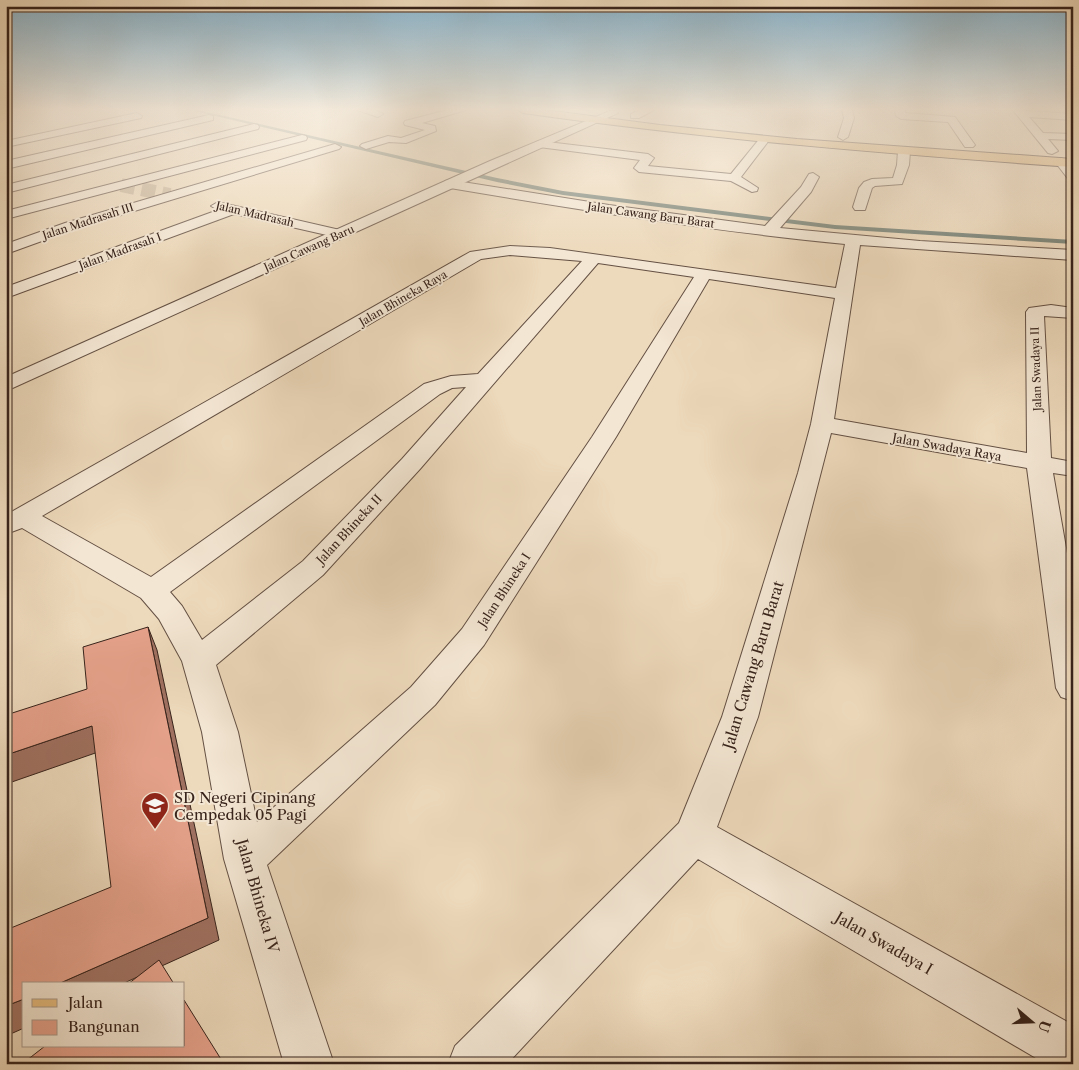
<svg xmlns="http://www.w3.org/2000/svg" width="1079" height="1070" viewBox="0 0 1079 1070" font-family="'Libre Caslon Text',serif">
  <style>
    .lines { fill: none; stroke-linecap: round; stroke-linejoin: round }
    .stream { fill: #727e73; fill-rule: evenodd }
    .minor-tunnel { stroke: #c9b59b; stroke-width: 14; stroke-dasharray: 14 7; stroke-linecap: butt }
    .minor-casing { stroke: #645043; stroke-width: 2 }
    .tertiary-casing { stroke: #645043; stroke-width: 2 }
    .primary-casing { stroke: #37231b; stroke-width: 2 }
    .minor { fill: #f3e6d3; fill-rule: evenodd }
    .tertiary { fill: #f3e6d3; fill-rule: evenodd }
    .primary { fill: #e6bc7e; fill-rule: evenodd }
    .shaded-wall { fill: #a07161; stroke: #37231b }
    .building { fill: #e5a18a; stroke: #37231b }
    .labels { text-anchor: middle; dominant-baseline: central; stroke-width: 4; stroke-linejoin: round; paint-order: stroke }
    .far-street-label { font-size: 11px; fill: #37231b; stroke: #f3e6d3 }
    .street-label { font-size: 12px; fill: #37231b; stroke: #f3e6d3 }
    .near-street-label { font-size: 15px; fill: #37231b; stroke: #f3e6d3 }
    .near-poi-label { font-size: 15px; fill: #37231b; stroke: #f3e6d3; text-anchor: start }
  </style>
  <rect width="100%" height="100%" fill="#edd9bb"/>
  <filter id="stains"><feTurbulence type="fractalNoise" baseFrequency=".004" numOctaves="4"/><feColorMatrix values="0 0 0 0 .2 0 0 0 0 .09 0 0 0 0 .02 0 0 0 .5 -.17"/></filter>
  <radialGradient id="worn" r=".72"><stop offset=".6" stop-color="#630" stop-opacity="0"/><stop offset="1" stop-color="#630" stop-opacity=".3"/></radialGradient>
  <g class="lines">
    <polygon class="stream" points="190,110 198,110 497,178 563,191 835,225 1073,240 1073,244 835,229 563,195 497,182"/>
    <polyline class="minor-tunnel" points="121,185 170,195"/>
    <defs>
      <g id="minor">
        <polygon points="357,110 375,110 383,114 378,117"/>
        <polygon points="448,110 466,110 422,123 435,126 436,131 406,143 389,142 366,149 360,146 362,144 388,136 401,138 425,130 405,125 404,123 405,121"/>
        <polygon points="640,110 654,110 639,118 631,118 631,114"/>
        <polygon points="842,110 852,110 854,118 848,137 843,140 838,137 844,118"/>
        <polygon points="895,110 905,110 905,113 955,117 975,145 973,147 965,147 948,122 901,119 896,116"/>
        <polygon points="1013,110 1073,114 1073,120 1029,117 1043,133 1073,134 1073,140 1048,139 1058,151 1052,154 1048,153"/>
        <polygon points="137,113 142,116 141,118 6,147 6,141"/>
        <polygon points="209,115 213,116 213,120 6,169 6,161"/>
        <polygon points="254,124 258,125 259,127 258,129 6,193 6,185"/>
        <polygon points="302,135 306,136 307,138 306,140 6,219 6,211"/>
        <polygon points="765,136 770,139 741,177 758,188 757,191 752,192 731,181 639,172 634,168 640,160 539,147 533,144 539,141 648,154 654,158 648,166 731,174 761,137"/>
        <polygon points="335,144 341,147 339,149 75,229 6,254 6,244 65,223"/>
        <polygon points="904,148 910,151 909,165 902,184 875,186 872,188 865,210 855,210 853,207 859,188 864,182 872,179 893,178 897,165 898,151"/>
        <path d="M 1061,158 C 1072,161 1073,171 1073,181 L 1069,180 L 1055,162 Z"/>
        <path d="M 813,173 L 819,177 L 811,192 L 780,228 L 920,241 L 1073,250 L 1073,260 L 860,245 L 834,419 L 1027,453 L 1026,312 L 1029,308 L 1051,305 L 1073,308 L 1073,318 L 1044,316 L 1051,458 L 1073,462 L 1073,476 L 1053,473 L 1073,588 L 1073,701 L 1061,697 L 1056,688 L 1027,468 L 831,433 L 758,717 L 717,827 L 1073,1025 L 1073,1064 L 1046,1064 L 698,859 L 507,1064 L 448,1064 L 455,1046 L 679,823 L 722,717 L 798,473 L 811,424 L 835,298 L 709,279 L 616,437 L 484,645 L 435,705 L 267,865 L 334,1064 L 284,1064 L 224,859 L 202,732 L 182,661 L 159,619 L 141,598 L 22,528 L 6,534 L 6,515 L 470,252 L 510,246 L 550,248 L 836,288 L 845,244 C 712,231 581,210 450,188 L 445,187 L 444,184 L 445,181 L 450,180 L 609,205 L 765,226 L 801,187 L 809,174 ZM 510,255 L 582,261 L 478,374 L 451,376 L 424,384 L 151,577 L 42,516 L 481,259 ZM 598,263 L 694,277 L 592,437 L 462,629 L 411,687 L 257,822 L 238,732 L 216,665 L 323,575 L 420,469 ZM 466,387 L 402,459 L 303,561 L 202,640 L 182,606 L 170,592 L 440,394 L 452,388 Z"/>
        <polygon points="218,202 340,230 345,231 347,234 345,237 340,238 234,214 6,298 6,287 218,210 211,206"/>
      </g>
      <polygon id="tertiary" points="610,111 616,111 618,113 6,391 6,377 490,161"/>
      <path id="primary" d="M 518,110 L 545,110 L 660,125 L 797,139 L 1073,159 L 1073,167 C 889,154 706,139 523,113 Z"/>
    </defs>
    <use href="#minor" class="minor-casing"/>
    <use href="#tertiary" class="tertiary-casing"/>
    <use href="#primary" class="primary-casing"/>
    <use href="#minor" class="minor"/>
    <use href="#tertiary" class="tertiary"/>
    <use href="#primary" class="primary"/>
  </g>
  <g class="shaded-wall">
    <polygon points="148,627 157,650 219,940 122,984 58,984 208,918"/>
    <polygon points="92,726 104,750 6,784 6,755"/>
    <polygon points="24,999 24,1028 6,1036 6,1006"/>
  </g>
  <g class="building">
    <polygon points="148,627 208,918 58,984 24,984 24,999 6,1006 6,930 111,887 92,726 6,755 6,715 87,689 83,647"/>
    <polygon points="159,960 174,984 128,984"/>
    <polygon points="184,1000 224,1064 22,1064 45,1046 184,1046"/>
  </g>
  <linearGradient id="sky" x2="0" y2="1"><stop stop-color="#89b6d0"/><stop offset="0.42" stop-color="#f7eee0"/><stop offset="1" stop-color="#f7eee0" stop-opacity="0"/></linearGradient>
  <rect width="1079" height="260" fill="url(#sky)"/>
  <defs>
    <symbol id="school-pin" viewBox="-11 -11 22 30"><path d="M0 17L-7.5 6A9.5 9.5 0 1 1 7.5 6Z" fill="#8f2418" stroke="#f3e6d3"/><path d="M0-5L7-2L0 1L-7-2ZM-4 1L0 2.5L4 1V4Q0 6-4 4Z" fill="#fff"/></symbol>
  </defs>
  <g fill-rule="evenodd">
    <use href="#school-pin" x="139" y="790" width="32" height="43"/>
  </g>
  <g class="labels">
    <g class="far-street-label">
      <text transform="translate(255 214) rotate(13)">Jalan Madrasah</text>
      <text transform="translate(651 215) rotate(8)">Jalan Cawang Baru Barat</text>
      <text transform="translate(88 221) rotate(-18)">Jalan Madrasah III</text>
      <text transform="translate(309 248) rotate(-24)">Jalan Cawang Baru</text>
      <text transform="translate(120 251) rotate(-20)">Jalan Madrasah I</text>
      <text transform="translate(403 298) rotate(-30)">Jalan Bhineka Raya</text>
      <text transform="translate(1036 369) rotate(-92)">Jalan Swadaya II</text>
    </g>
    <g class="street-label">
      <text transform="translate(947 447) rotate(10)">Jalan Swadaya Raya</text>
      <text transform="translate(349 529) rotate(-47)">Jalan Bhineka II</text>
      <text transform="translate(504 590) rotate(-57)">Jalan Bhineka I</text>
    </g>
    <g class="near-street-label">
      <text transform="translate(753 665) rotate(-73)">Jalan Cawang Baru Barat</text>
      <text transform="translate(258 896) rotate(74)">Jalan Bhineka IV</text>
      <text transform="translate(884 943) rotate(30)">Jalan Swadaya I</text>
    </g>
    <g class="near-poi-label">
      <text x="174" y="797">SD Negeri Cipinang<tspan x="174" dy="17">Cempedak 05 Pagi</tspan></text>
    </g>
  </g>
  <rect width="1079" height="1070" fill="none" stroke="#edd9bb" stroke-width="25"/>
  <rect x="8" y="8" width="1064" height="1055" fill="none" stroke="#37231b" stroke-width="2.5"/>
  <rect x="12" y="12" width="1054" height="1045" fill="none" stroke="#37231b"/>
  <rect x="22" y="982" width="162" height="65" fill="#f3e6d3" stroke="#a89889"/>
  <rect x="32" y="999" width="25" height="8" fill="#e6bc7e" stroke="#a89889"/>
  <text x="68" y="1008" font-size="15" fill="#37231b">Jalan</text>
  <rect x="32" y="1020" width="25" height="15" fill="#e5a18a" stroke="#a89889"/>
  <text x="68" y="1032" font-size="15" fill="#37231b">Bangunan</text>
  <g transform="translate(1032 1022) rotate(109)" stroke="#f3e6d3" stroke-width="4" paint-order="stroke">
  <path d="M0-4L9 19L0 12L-9 19Z" fill="#37231b"/>
  <text y="-8" font-size="14" font-weight="bold" text-anchor="middle" fill="#37231b">U</text>
  </g>
  <rect width="100%" height="100%" filter="url(#stains)"/>
  <rect width="100%" height="100%" fill="url(#worn)"/>
</svg>
